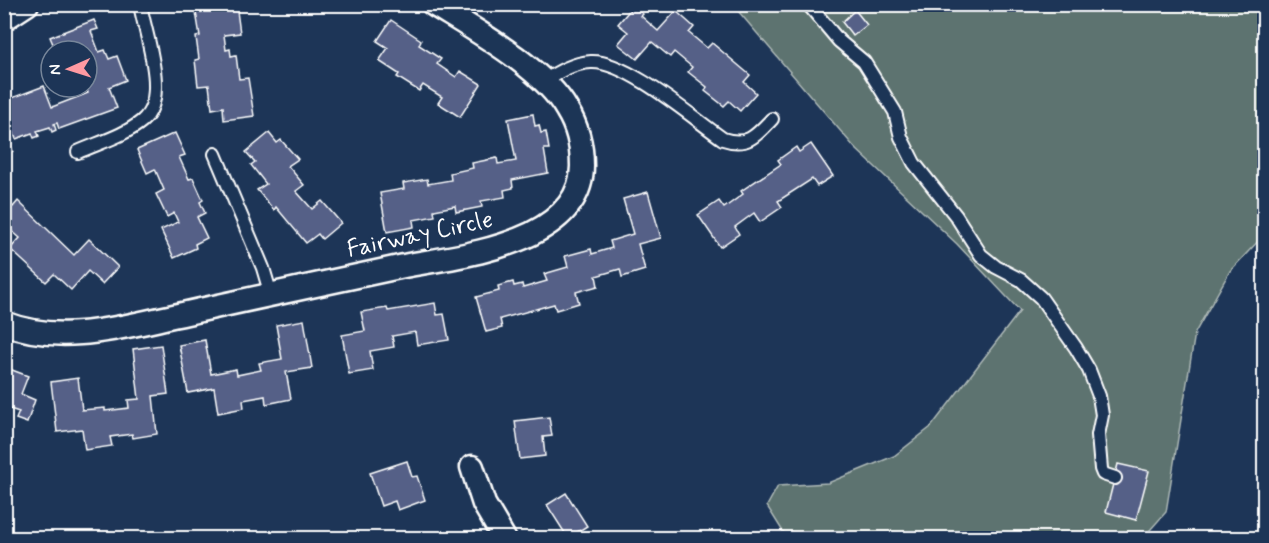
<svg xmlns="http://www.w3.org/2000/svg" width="1269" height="543" viewBox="0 0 1269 543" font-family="Mynerve,sans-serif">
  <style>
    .green { fill: #5d736f; stroke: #aeb9b7; stroke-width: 1.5 }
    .building { fill: #556087; stroke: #fff; stroke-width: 1.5 }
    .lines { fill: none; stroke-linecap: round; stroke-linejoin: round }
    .lane-casing { stroke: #fff; stroke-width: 16 }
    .street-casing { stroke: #fff; stroke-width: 27 }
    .lane { stroke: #1d3557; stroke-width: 12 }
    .street { stroke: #1d3557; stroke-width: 22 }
    .labels { text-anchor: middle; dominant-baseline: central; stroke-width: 4.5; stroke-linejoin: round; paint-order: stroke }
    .street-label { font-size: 24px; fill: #fff; stroke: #1d3557 }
  </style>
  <rect width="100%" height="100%" fill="#1d3557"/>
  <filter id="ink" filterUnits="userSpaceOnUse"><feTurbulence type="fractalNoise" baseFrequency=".0167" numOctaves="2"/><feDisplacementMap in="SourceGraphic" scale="12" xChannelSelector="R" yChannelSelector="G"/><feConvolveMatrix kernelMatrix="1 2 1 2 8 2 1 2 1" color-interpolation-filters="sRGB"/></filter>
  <g filter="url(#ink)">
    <polygon class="green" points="733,5 1264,5 1264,235 1230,271 1195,333 1166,512 1143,538 787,538 767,506 778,486 828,483 894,456 931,427 1020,311 957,244 855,148"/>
    <g class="building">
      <polygon points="210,4 236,4 240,33 224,35 226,50 230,49 231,56 236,55 239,79 248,78 254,116 224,120 223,107 212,109 209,85 198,86 195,60 199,59 196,37 200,36 196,12 210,10"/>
      <polygon points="633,6 643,14 641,16 658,31 676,11 694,27 689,33 707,48 712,43 750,75 744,82 756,93 740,111 729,101 724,106 705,91 707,87 688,72 692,67 674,52 670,57 652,42 637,59 618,44 628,32 618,24"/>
      <polygon points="855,10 867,25 853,36 842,22"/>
      <polygon points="94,20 98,29 91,31 99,52 105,50 109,59 117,56 126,80 109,87 117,108 59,129 57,123 54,124 56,130 52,132 50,127 37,131 39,136 34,138 32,133 16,139 13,131 6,134 13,151 4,154 4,119 9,118 4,101 44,86 52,107 88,93 86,87 87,51 56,51 50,37"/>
      <polygon points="391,20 421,40 419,45 441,59 437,64 456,77 460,71 481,84 460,117 438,103 442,97 423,85 419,91 397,77 399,74 379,61 388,48 377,41"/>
      <polygon points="533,114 535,126 539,125 541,133 546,132 549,149 544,149 548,173 512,180 513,188 504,190 505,197 481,201 482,207 456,212 455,206 434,210 435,216 413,220 414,227 387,232 380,193 404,189 403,183 427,179 428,184 451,180 450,173 473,168 472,163 497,158 498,164 516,161 508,119"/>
      <polygon points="175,133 185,155 179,157 189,179 193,178 203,200 200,202 205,213 197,217 207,238 195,244 196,248 174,258 161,230 178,222 174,213 167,217 156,194 164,190 155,169 147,173 137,150"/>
      <polygon points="269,133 277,143 281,140 298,159 288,166 304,185 296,191 312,209 322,201 341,223 322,239 318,234 306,243 276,207 274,210 257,190 266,184 251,165 255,162 246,152"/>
      <polygon points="811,144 833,176 817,186 812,179 778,201 782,207 760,222 754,213 735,227 739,234 720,247 698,215 719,201 724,208 743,194 741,191 781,164 778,160 796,147 799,152"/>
      <polygon points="648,192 661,238 638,244 645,270 622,277 620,269 596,276 598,286 576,292 579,303 556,310 554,304 500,319 502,328 486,332 476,297 499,291 498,286 513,282 514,286 522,284 523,288 547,281 544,274 568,267 565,256 591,249 592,254 612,248 610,241 633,234 623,199"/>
      <polygon points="4,199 13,207 18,201 74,255 89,239 118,267 102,284 88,271 71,290 54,274 46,282 10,249 20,238 4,224"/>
      <polygon points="435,303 437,315 444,314 449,340 417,345 415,332 392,336 394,347 370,351 373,370 349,374 342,335 365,331 361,312 387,308 388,311"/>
      <polygon points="304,320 312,368 286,372 291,399 266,404 265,396 243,400 244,408 218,413 214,388 188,393 179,345 205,340 211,374 236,369 237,375 261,370 259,363 282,359 276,325"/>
      <polygon points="161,345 168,394 153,396 157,434 133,438 132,434 110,437 112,446 85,450 82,429 57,432 51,382 78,378 82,410 105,408 105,411 129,408 128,400 139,399 133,349"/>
      <polygon points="4,367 28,376 21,394 35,400 27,423 16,419 19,412 4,407"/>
      <polygon points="549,417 552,436 543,437 545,456 520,459 515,421"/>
      <polygon points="407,461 412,477 417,476 425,500 398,510 395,501 381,506 370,473"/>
      <polygon points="1118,464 1149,471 1136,520 1106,512"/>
      <polygon points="566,493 587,526 568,538 547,505"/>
    </g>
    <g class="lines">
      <defs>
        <g id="lane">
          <polyline points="808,4 839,41 864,62 895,112 901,137 914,163 956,216 981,255 996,267 1021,280 1041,298 1076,348 1089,370 1099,396 1102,415 1098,435 1101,469 1103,474 1115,478"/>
          <path d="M 544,81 C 558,72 573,63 591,62 C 626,60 693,118 723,139 C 747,147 756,136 772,119"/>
          <path d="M 78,152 C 98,143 124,136 142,121 C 170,98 145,35 140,4"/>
          <polyline points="215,154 263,268 271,295"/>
        </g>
        <g id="street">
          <polyline points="4,19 27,4"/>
          <path d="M 4,323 C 64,347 128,325 187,313 C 231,303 275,294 320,284 C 348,278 376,272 404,266 C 447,258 491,253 531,234 C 559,220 582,199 582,166 C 582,147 577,126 567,110 C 544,68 473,29 433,4"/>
          <polyline points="472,467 484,504 504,538"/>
        </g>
      </defs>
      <use href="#lane" class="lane-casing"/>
      <use href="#street" class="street-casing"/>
      <use href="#lane" class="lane"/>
      <use href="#street" class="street"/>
    </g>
  </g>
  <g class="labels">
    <g class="street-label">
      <text transform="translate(420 235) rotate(-12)">Fairway Circle</text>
    </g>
  </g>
  <rect width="1269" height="543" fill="none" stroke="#1d3557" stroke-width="24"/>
  <rect x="12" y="12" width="1245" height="519" fill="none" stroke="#fff" stroke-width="2" filter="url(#ink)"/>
  <g transform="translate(69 69) rotate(267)"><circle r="28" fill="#1d3557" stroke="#77869a" stroke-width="1.5"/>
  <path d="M0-4.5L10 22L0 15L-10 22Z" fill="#ff9aa2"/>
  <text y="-9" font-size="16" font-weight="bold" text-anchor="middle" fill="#ffffff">N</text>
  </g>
</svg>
